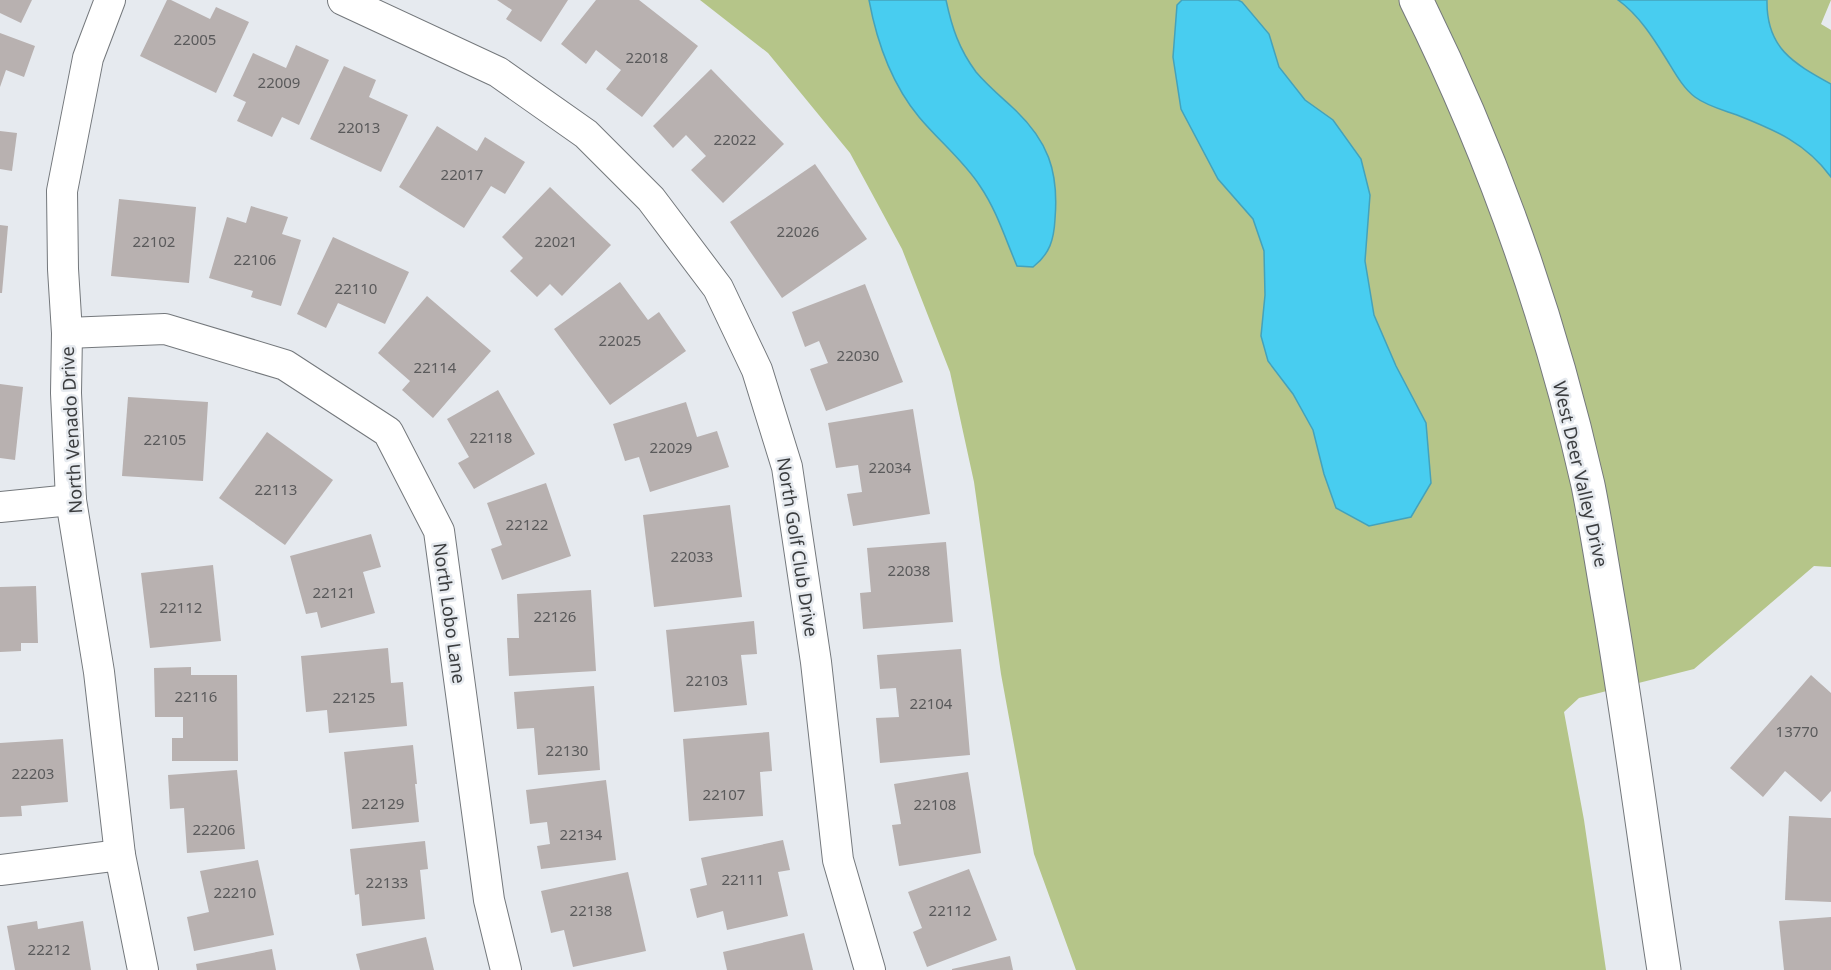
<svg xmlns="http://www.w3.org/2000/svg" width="1831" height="970" viewBox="0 0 1831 970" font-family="'Noto Sans',sans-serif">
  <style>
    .green { fill: #b5c589 }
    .water { fill: #48cdf0; stroke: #44a2bb; stroke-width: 1.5 }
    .building { fill: #b8b1b0 }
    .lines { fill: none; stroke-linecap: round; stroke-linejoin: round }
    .street-casing { stroke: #74787c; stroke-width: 32 }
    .secondary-casing { stroke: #74787c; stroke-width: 35 }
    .street { stroke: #fff; stroke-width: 30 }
    .secondary { stroke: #fff; stroke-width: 33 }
    .labels { text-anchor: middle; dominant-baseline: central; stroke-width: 5; stroke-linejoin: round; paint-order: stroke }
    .number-label { font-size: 15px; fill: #5a5a5b }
    .street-label { font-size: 18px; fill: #3b3d3f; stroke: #e6eaef }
  </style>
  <rect width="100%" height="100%" fill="#e6eaef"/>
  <polygon class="green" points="700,0 1831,0 1821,24 1831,30 1831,567 1814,566 1694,669 1579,698 1564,712 1584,820 1606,970 1076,970 1034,854 1001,674 974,482 950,372 902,249 850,153 768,53"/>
  <g class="water">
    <path d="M 869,0 L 946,0 C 952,28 959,49 976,72 C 987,85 1000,96 1012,107 C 1048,140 1059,171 1055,219 C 1054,239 1050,254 1033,267 L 1017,266 C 1005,238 997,211 980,186 C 963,160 939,141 919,117 C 891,83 877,43 869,0 Z"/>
    <polygon points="1182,0 1238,0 1242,2 1269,34 1279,67 1305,100 1333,120 1361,159 1370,195 1365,261 1374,315 1396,366 1426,423 1431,483 1411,517 1369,526 1336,508 1324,474 1313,430 1293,394 1268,361 1261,336 1265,295 1264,251 1253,219 1218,179 1181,109 1173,57 1177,5"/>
    <path d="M 1618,0 L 1767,0 C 1766,48 1793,63 1831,84 L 1831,177 C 1806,143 1775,130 1737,115 C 1723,110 1707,106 1695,97 C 1683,88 1675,73 1667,60 C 1654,39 1639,15 1618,0 Z"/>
  </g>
  <g class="building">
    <polygon points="0,0 32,0 21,23 0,13"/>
    <polygon points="167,0 171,0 210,19 216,7 249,22 216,93 140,56"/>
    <polygon points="497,0 568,0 541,42 506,19 512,10"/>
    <polygon points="596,0 639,0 698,46 642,117 606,89 621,70 596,50 586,64 561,44"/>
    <polygon points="0,33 35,46 24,77 6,70 0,87"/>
    <polygon points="296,45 329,60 299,125 282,117 272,137 237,121 246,102 233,96 253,53 286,68"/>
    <polygon points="344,66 376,80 369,97 408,115 381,172 310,139"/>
    <polygon points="711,69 784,144 723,203 691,170 706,156 686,135 673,148 653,126"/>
    <polygon points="437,126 477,151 485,137 525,162 505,194 491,186 464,228 399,187"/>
    <polygon points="0,131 17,133 12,171 0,169"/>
    <polygon points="815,164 867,239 782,298 730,222"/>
    <polygon points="550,187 611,245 562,296 550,284 537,297 510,271 523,258 502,237"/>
    <polygon points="119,199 196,207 189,283 111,276"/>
    <polygon points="251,206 288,217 282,234 301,240 281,306 251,297 253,291 209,278 227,217 246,223"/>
    <polygon points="0,225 8,226 2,293 0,293"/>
    <polygon points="333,237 409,272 385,324 338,303 326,328 297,314"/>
    <polygon points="620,282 648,320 659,312 686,351 610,405 554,329"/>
    <polygon points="865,284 903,382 826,411 810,369 828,363 819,341 805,347 792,312"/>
    <polygon points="427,296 491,351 433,418 402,390 410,381 378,353"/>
    <polygon points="0,384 23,387 15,460 0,458"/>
    <polygon points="498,390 535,454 474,489 458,463 469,457 447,419"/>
    <polygon points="128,397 208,402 203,481 122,476"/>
    <polygon points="686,402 697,437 717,431 729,467 650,492 639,457 625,461 613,424"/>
    <polygon points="913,409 930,514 853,526 847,494 862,492 858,465 836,468 828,423"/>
    <polygon points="267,432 333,480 285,545 219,498"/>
    <polygon points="546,483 571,556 502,580 491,549 502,545 487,503"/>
    <polygon points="730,505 742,597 654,607 643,515"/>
    <polygon points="371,534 381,567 363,572 375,613 321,628 317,612 306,614 290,556"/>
    <polygon points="946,542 953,622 863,629 860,593 871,592 867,548"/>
    <polygon points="213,565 221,641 150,648 141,573"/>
    <polygon points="36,586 38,643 21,643 21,651 0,652 0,587"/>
    <polygon points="591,590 596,671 509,676 507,638 519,638 517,594"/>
    <polygon points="754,621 757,654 741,655 747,705 674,712 666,630"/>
    <polygon points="388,648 391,683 403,682 407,726 329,733 327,710 306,712 301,656"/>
    <polygon points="961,649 970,755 880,763 876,718 899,717 896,688 880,689 877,655"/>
    <polygon points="191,667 191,675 237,675 238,761 172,761 172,738 183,738 183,717 155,717 154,668"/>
    <polygon points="1811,675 1831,693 1831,791 1821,802 1785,771 1763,797 1730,768"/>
    <polygon points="594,686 600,770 538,775 534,728 517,729 514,692"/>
    <polygon points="769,732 772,771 760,772 763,816 689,821 683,739"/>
    <polygon points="63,739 68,802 21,806 22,816 0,817 0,743"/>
    <polygon points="413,745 417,784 415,784 419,822 352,829 344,752"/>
    <polygon points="237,770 245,849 187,853 184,808 170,809 168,775"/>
    <polygon points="968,772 981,853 899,866 892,825 901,824 894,784"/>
    <polygon points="606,780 616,860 541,869 537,846 550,844 547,822 530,824 526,790"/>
    <polygon points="1789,816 1831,818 1831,902 1785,900"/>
    <polygon points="783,840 790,870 778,872 788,916 727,930 723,911 697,918 690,889 707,885 701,858"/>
    <polygon points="425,841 428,869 420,870 425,919 362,926 359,894 355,895 350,849"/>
    <polygon points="258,860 274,935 194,951 187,917 209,912 200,871"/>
    <polygon points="969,869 997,940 927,967 913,932 922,928 908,892"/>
    <polygon points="628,872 646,951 573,967 564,930 551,933 541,891"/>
    <polygon points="1831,917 1831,970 1784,970 1779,921"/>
    <polygon points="37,921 38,929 83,921 91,970 15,970 7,926"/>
    <polygon points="804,933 813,970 727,970 723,952"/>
    <polygon points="426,937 434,970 360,970 356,954"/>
    <polygon points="272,949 276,970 197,970 196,964"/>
    <polygon points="1010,956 1013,970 952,970 952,969"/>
  </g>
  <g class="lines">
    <defs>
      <g id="street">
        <polyline points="110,0 88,58 62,191 63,269 67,333 66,393 71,500 99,672 120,855 143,970"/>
        <polyline points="343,0 498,72 586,134 651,199 718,288 757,370 787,467 816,662 838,860 870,970"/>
        <polyline points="67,333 165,329 285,365 388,432 439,531 489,900 506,970"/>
        <polyline points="0,507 71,500"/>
        <polyline points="0,870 120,855"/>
      </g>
      <path id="secondary" d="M 1416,0 C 1493,155 1550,317 1588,485 C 1596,525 1602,565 1609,605 C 1630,726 1645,848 1664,970"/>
    </defs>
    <use href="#street" class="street-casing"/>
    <use href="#secondary" class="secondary-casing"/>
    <use href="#street" class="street"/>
    <use href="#secondary" class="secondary"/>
  </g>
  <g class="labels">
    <g class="number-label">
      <text x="195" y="39">22005</text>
      <text x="647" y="57">22018</text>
      <text x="279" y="82">22009</text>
      <text x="359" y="127">22013</text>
      <text x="735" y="139">22022</text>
      <text x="462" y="174">22017</text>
      <text x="798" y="231">22026</text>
      <text x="154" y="241">22102</text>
      <text x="556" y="241">22021</text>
      <text x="255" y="259">22106</text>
      <text x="356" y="288">22110</text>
      <text x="620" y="340">22025</text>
      <text x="858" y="355">22030</text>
      <text x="435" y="367">22114</text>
      <text x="491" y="437">22118</text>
      <text x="165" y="439">22105</text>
      <text x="671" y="447">22029</text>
      <text x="890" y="467">22034</text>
      <text x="276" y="489">22113</text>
      <text x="527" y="524">22122</text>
      <text x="692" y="556">22033</text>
      <text x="909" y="570">22038</text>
      <text x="334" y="592">22121</text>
      <text x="181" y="607">22112</text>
      <text x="555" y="616">22126</text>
      <text x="707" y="680">22103</text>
      <text x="196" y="696">22116</text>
      <text x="354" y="697">22125</text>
      <text x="931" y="703">22104</text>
      <text x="1797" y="731">13770</text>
      <text x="567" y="750">22130</text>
      <text x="33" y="773">22203</text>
      <text x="724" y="794">22107</text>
      <text x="383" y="803">22129</text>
      <text x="935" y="804">22108</text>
      <text x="214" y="829">22206</text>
      <text x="581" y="834">22134</text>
      <text x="743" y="879">22111</text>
      <text x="387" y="882">22133</text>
      <text x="235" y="892">22210</text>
      <text x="591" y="910">22138</text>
      <text x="950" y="910">22112</text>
      <text x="49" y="949">22212</text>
    </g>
    <g class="street-label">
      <text transform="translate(71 430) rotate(-93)">North Venado Drive</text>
      <text transform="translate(1581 474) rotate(77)">West Deer Valley Drive</text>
      <text transform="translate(798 547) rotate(81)">North Golf Club Drive</text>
      <text transform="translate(450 613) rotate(82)">North Lobo Lane</text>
    </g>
  </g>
</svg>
